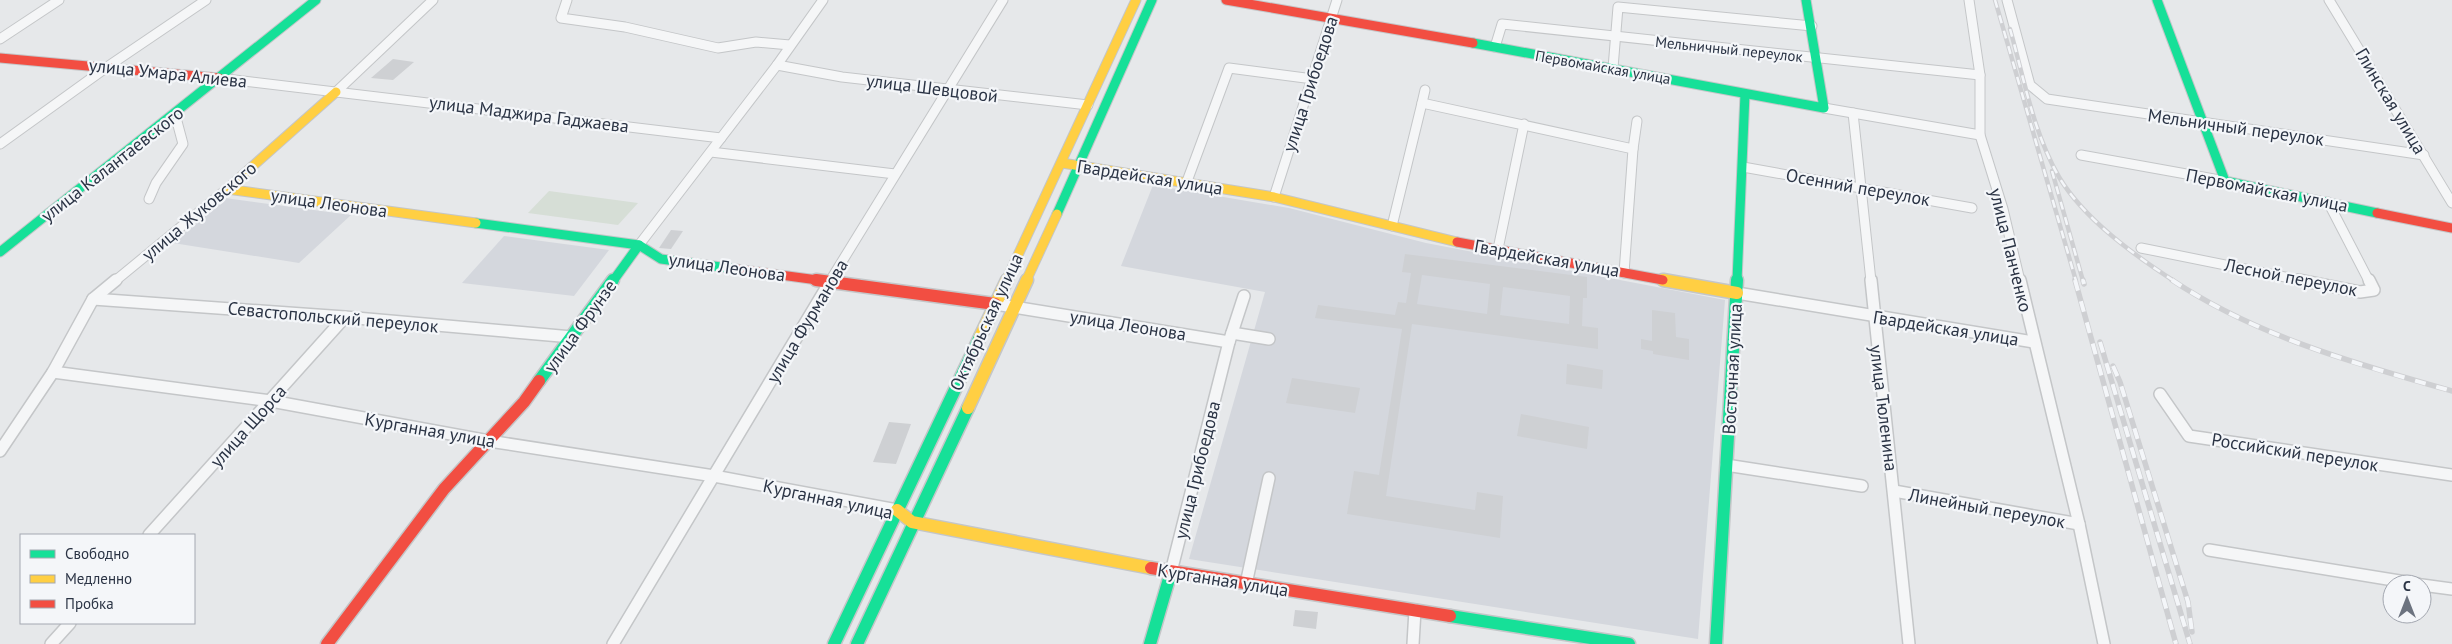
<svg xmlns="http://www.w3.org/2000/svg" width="2452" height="644" viewBox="0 0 2452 644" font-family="'PT Sans',sans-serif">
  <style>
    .built { fill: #d4d7dd }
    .green { fill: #d6ded6 }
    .building { fill: #ced0d3; fill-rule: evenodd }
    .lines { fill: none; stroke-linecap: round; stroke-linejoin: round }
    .street-far1-casing { stroke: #c4c6c8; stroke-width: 11 }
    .street-casing { stroke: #c4c6c8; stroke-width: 14 }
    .fast-far1-casing { stroke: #c4c6c8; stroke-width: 11 }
    .fast-casing { stroke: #c4c6c8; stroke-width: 15 }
    .slow-far1-casing { stroke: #c4c6c8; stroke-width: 11 }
    .slow-casing { stroke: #c4c6c8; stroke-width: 15 }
    .jam-far1-casing { stroke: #c4c6c8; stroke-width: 11 }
    .jam-casing { stroke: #c4c6c8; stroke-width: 15 }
    .street-far1 { stroke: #f5f6f7; stroke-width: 9 }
    .street { stroke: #f5f6f7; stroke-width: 11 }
    .fast-far1 { stroke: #16e098; stroke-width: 9 }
    .fast { stroke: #16e098; stroke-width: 12 }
    .slow-far1 { stroke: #ffcf43; stroke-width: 9 }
    .slow { stroke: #ffcf43; stroke-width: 12 }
    .jam-far1 { stroke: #f24e42; stroke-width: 9 }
    .jam { stroke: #f24e42; stroke-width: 12 }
    .rail-far1-casing { stroke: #cecfd2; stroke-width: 4.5 }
    .rail-casing { stroke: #cecfd2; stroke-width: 5.5 }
    .rail-far1 { stroke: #f4f6f9; stroke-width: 2.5; stroke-dasharray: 8; stroke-linecap: butt }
    .rail { stroke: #f4f6f9; stroke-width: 4; stroke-dasharray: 11; stroke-linecap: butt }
    .labels { text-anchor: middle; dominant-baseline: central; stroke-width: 4.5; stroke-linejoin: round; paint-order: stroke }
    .far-street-label { font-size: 15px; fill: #2b3445; stroke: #f4f6f9 }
    .street-label { font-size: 18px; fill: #2b3445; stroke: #f4f6f9 }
  </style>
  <rect width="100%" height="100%" fill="#e6e8ea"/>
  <g class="built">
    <polygon points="1153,185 1289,208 1426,243 1725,300 1698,639 1189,559 1265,292 1121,266"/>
    <polygon points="225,198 351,215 299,263 173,243"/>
    <polygon points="504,236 609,250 574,296 462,283"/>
  </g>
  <polygon class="green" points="549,191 638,203 618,225 528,213"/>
  <g class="building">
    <polygon points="393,59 414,62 393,80 371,78"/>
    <polygon points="671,230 683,231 671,249 659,248"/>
    <path d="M 1405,254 L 1587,277 L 1587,298 L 1583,298 L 1582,326 L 1598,328 L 1598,349 L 1412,324 L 1386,496 L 1475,510 L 1477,492 L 1503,496 L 1500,538 L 1347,514 L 1354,471 L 1379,475 L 1402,329 L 1315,318 L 1318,305 L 1395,315 L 1398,302 L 1406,303 L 1411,273 L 1402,272 ZM 1422,275 L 1490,284 L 1487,314 L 1417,304 ZM 1503,287 L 1570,296 L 1569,324 L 1500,315 Z"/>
    <polygon points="1652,310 1675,313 1676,337 1689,339 1689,360 1653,354 1653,351 1641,349 1641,339 1652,341"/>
    <polygon points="1567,364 1603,370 1602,389 1566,384"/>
    <polygon points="1292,378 1360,388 1355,413 1286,403"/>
    <polygon points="1521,414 1589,427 1587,449 1517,436"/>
    <polygon points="889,422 911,424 896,464 873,462"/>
    <polygon points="1295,610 1318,612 1316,629 1293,626"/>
  </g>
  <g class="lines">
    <defs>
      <g id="street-far1">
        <polyline points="567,0 561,18 625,27 718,48 756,42 790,45"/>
        <polyline points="1969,0 1980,75 1980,135 2003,209 2020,281"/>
        <polyline points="2007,0 2030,85 2047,99 2424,155"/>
        <polyline points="2329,0 2452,203"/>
        <polyline points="0,39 59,0"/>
        <polyline points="1495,47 1502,24 1980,75"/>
        <polyline points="777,65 842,77 1088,105"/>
        <polyline points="1613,68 1618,7 1812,26"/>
        <polyline points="219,78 721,138"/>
        <polyline points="336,92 433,0"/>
        <polyline points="1422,103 1425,90"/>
        <polyline points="1824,108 1980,135"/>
        <polyline points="1853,113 1871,281"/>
        <polyline points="0,144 107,67 206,0"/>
        <polyline points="1633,149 1637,121"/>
        <polyline points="711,152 895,174"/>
        <polyline points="2081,155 2225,181"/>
        <polyline points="1743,167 1972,208"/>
        <polyline points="1186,184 1229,68 1313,79"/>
        <polyline points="1274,197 1337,0"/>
        <polyline points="149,199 156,183 183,144 175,114"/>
        <polyline points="2328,202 2369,281"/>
        <polyline points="1392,226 1422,103 1633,149 1624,273"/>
        <polyline points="639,245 777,65 823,0"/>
        <polyline points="2141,248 2305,281"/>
        <polyline points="1498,249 1524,124"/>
        <polyline points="115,281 227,189"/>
        <polyline points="830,281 1003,0"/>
      </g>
      <g id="street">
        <polyline points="1871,280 1909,644"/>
        <polyline points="2020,280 2079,524 2104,644"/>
        <polyline points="2299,280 2360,292 2374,290 2369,280"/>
        <polyline points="1737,293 2034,342"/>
        <polyline points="93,299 345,317 572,337"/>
        <polyline points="995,304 1229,342"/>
        <polyline points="1232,333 1269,339"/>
        <polyline points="53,372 271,401 489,441 714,476 897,510"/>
        <polyline points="2160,394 2189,436 2452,475"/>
        <polyline points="0,451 53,372 93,299 116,280"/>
        <polyline points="1726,465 1862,486"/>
        <polyline points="1894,491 2079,524"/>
        <polyline points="149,535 345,317"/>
        <polyline points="2209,550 2418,584"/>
        <polyline points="1171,572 1229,342 1244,296"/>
        <polyline points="1246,584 1269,478"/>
        <polyline points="2422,585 2452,589"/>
        <polyline points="51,644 70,623"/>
        <polyline points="613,644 831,280"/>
        <polyline points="1413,644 1415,610"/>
      </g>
      <g id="fast-far1">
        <polyline points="2157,0 2225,181 2377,213"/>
        <polyline points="1473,43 1824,108 1806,0"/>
        <polyline points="1057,214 1152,0"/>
        <polyline points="476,223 639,245 661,259 736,269"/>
        <polyline points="0,252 316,0"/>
        <polyline points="613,281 639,245"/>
        <polyline points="1737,281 1745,94"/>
      </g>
      <g id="fast">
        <polyline points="539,381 613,280"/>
        <polyline points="1450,616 1629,644"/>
        <polyline points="834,644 980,337"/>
        <polyline points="857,644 968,408"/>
        <polyline points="1150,644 1171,572"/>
        <polyline points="1716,644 1737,280"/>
      </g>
      <g id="slow-far1">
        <polyline points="1062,163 1274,197 1457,242"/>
        <polyline points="227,189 476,223"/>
        <polyline points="227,189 336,92"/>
        <polyline points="1663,280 1669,281"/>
        <polyline points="1006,281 1136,0"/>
        <polyline points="1026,281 1057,214"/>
      </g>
      <g id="slow">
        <polyline points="1663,280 1737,293"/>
        <polyline points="980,337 1007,280"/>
        <polyline points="968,408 1027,280"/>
        <polyline points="897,510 912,522 1151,568"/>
      </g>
      <g id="jam-far1">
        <polyline points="1226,0 1473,43"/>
        <polyline points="0,58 219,78"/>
        <polyline points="2377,213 2452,228"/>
        <polyline points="1457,242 1663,280"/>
        <polyline points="736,269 825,281"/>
      </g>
      <g id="jam">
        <polyline points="816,280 995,304"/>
        <polyline points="1151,568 1450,616"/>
        <polyline points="327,644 444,489 524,402 539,381"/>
      </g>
    </defs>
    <use href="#street-far1" class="street-far1-casing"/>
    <use href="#street" class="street-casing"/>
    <use href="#fast-far1" class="fast-far1-casing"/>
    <use href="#fast" class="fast-casing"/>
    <use href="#slow-far1" class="slow-far1-casing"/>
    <use href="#slow" class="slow-casing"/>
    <use href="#jam-far1" class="jam-far1-casing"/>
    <use href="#jam" class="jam-casing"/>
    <use href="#street-far1" class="street-far1"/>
    <use href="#street" class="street"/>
    <use href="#fast-far1" class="fast-far1"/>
    <use href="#fast" class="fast"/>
    <use href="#slow-far1" class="slow-far1"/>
    <use href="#slow" class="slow"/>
    <use href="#jam-far1" class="jam-far1"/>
    <use href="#jam" class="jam"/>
    <defs>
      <g id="rail-far1">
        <polyline points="1995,0 2076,281"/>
        <path d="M 2010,29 C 2024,78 2033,132 2059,177 C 2084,219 2134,255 2174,281"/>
        <polyline points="2052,171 2083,281"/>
      </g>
      <g id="rail">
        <polyline points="2075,280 2176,644"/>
        <polyline points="2083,280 2084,284"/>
        <path d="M 2172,280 C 2256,336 2356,364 2452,391"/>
        <polyline points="2100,342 2190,644"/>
        <polyline points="2113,366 2120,382 2188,602 2192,632"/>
      </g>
    </defs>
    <use href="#rail-far1" class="rail-far1-casing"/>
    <use href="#rail" class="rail-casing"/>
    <use href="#rail-far1" class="rail-far1"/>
    <use href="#rail" class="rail"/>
  </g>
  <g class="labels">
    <g class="far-street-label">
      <text transform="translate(1729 49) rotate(6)">Мельничный переулок</text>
      <text transform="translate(1603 67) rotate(10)">Первомайская улица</text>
    </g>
    <g class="street-label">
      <text transform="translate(168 73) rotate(6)">улица Умара Алиева</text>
      <text transform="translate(1310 84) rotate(-72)">улица Грибоедова</text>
      <text transform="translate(932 88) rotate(7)">улица Шевцовой</text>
      <text transform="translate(2391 101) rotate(59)">Глинская улица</text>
      <text transform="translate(529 114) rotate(7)">улица Маджира Гаджаева</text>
      <text transform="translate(2236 127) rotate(8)">Мельничный переулок</text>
      <text transform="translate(112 164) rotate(-38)">улица Калантаевского</text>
      <text transform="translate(1150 177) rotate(9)">Гвардейская улица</text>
      <text transform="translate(1858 187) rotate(10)">Осенний переулок</text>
      <text transform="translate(2267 190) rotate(11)">Первомайская улица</text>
      <text transform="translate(329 203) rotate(8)">улица Леонова</text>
      <text transform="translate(199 211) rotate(-40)">улица Жуковского</text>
      <text transform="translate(2011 250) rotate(76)">улица Панченко</text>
      <text transform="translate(1547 258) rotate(10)">Гвардейская улица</text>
      <text transform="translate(727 267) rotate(8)">улица Леонова</text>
      <text transform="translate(2291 277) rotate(11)">Лесной переулок</text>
      <text transform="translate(333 317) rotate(5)">Севастопольский переулок</text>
      <text transform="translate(807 321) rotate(-59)">улица Фурманова</text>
      <text transform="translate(986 322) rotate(-65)">Октябрьская улица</text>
      <text transform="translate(1128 325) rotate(9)">улица Леонова</text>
      <text transform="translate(580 326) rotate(-54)">улица Фрунзе</text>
      <text transform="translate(1946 328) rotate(9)">Гвардейская улица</text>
      <text transform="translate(1732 369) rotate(-87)">Восточная улица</text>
      <text transform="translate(1884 408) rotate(83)">улица Тюленина</text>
      <text transform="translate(248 426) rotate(-48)">улица Щорса</text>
      <text transform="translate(430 430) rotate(10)">Курганная улица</text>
      <text transform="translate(2295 452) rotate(9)">Российский переулок</text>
      <text transform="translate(1197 470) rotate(-76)">улица Грибоедова</text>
      <text transform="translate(828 499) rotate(12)">Курганная улица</text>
      <text transform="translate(1987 508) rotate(10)">Линейный переулок</text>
      <text transform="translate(1223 580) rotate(9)">Курганная улица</text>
    </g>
  </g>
  <rect x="20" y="534" width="175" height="90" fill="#f4f6f9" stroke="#a4a8b1"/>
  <rect x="30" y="550" width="25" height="8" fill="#16e098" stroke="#a4a8b1"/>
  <text x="65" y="559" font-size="15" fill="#2b3445">Свободно</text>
  <rect x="30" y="575" width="25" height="8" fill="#ffcf43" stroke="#a4a8b1"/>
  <text x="65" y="584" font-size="15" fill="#2b3445">Медленно</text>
  <rect x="30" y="600" width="25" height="8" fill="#f24e42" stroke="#a4a8b1"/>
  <text x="65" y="609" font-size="15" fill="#2b3445">Пробка</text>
  <g transform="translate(2407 599)"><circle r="24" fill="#f4f6f9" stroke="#a4a8b1"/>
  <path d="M0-4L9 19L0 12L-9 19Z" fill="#6c737f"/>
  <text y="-8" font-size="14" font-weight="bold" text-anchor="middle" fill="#2b3445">С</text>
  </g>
</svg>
